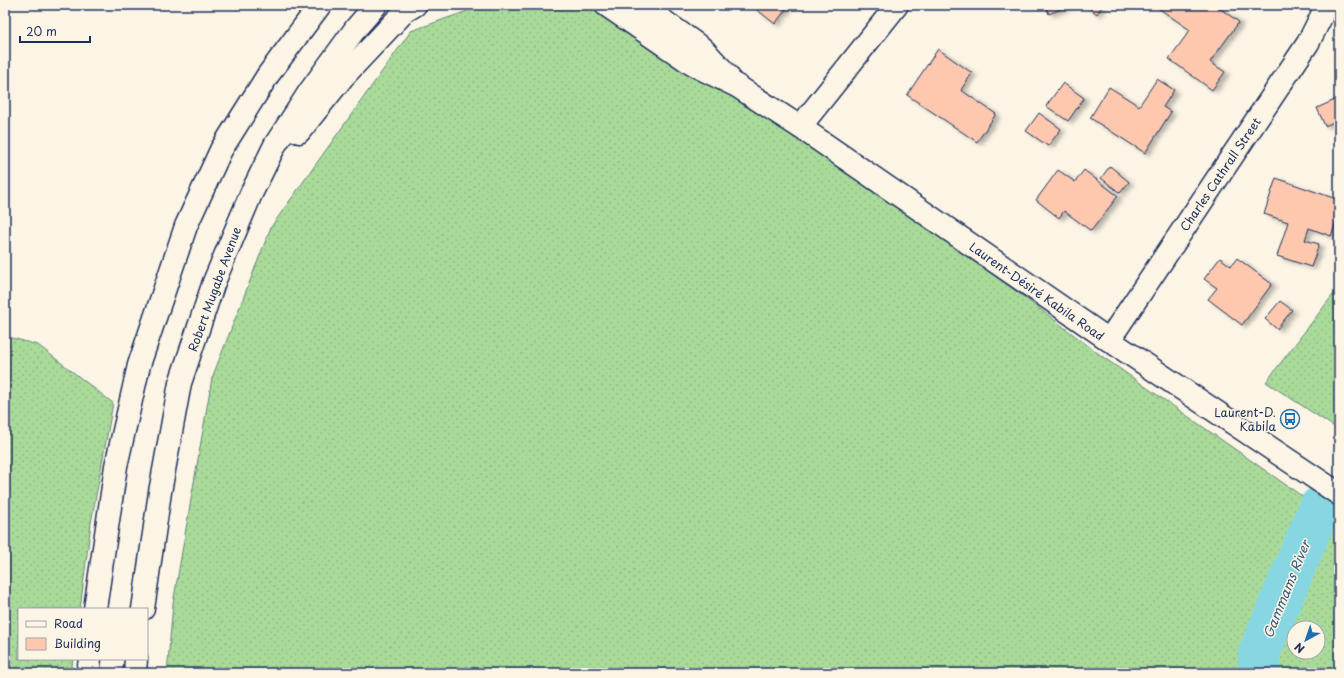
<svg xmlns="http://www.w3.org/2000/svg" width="1344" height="678" viewBox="0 0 1344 678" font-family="'Playpen Sans',sans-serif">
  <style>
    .grass { fill: url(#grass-dots); stroke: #62847c; fill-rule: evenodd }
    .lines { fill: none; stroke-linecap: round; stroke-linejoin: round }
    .river { stroke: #87d7e3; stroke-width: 42 }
    .building { fill: #fdc8ae; stroke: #1b2f5e; filter: url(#shadow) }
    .minor-casing { stroke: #1b2f5e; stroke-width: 25 }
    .tertiary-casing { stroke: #1b2f5e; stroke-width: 25 }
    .secondary-casing { stroke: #1b2f5e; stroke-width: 25 }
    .minor { stroke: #fcf5e5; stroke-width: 22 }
    .tertiary { stroke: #fcf5e5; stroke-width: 22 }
    .secondary { stroke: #fcf5e5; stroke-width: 22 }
    .labels { text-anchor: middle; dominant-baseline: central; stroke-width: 3; stroke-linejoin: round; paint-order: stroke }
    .street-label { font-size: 12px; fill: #1b2f5e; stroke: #fcf5e5 }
    .poi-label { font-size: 12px; fill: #1b2f5e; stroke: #fcf5e5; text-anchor: end }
    .water-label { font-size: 13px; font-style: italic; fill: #36597f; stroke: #fcf5e5 }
  </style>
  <defs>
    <pattern id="grass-dots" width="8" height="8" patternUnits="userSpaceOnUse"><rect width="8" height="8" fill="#a9da9a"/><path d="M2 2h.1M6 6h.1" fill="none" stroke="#91bb87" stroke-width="1.8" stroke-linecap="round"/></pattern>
    <filter id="shadow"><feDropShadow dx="4.5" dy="2.5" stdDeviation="2" flood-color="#0004"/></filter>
  </defs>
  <rect width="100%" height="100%" fill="#fcf5e5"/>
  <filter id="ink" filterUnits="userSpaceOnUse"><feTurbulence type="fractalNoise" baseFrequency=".025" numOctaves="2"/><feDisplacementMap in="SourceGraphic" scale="8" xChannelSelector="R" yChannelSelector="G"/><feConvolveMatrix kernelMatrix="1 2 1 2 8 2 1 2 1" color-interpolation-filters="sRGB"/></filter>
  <g filter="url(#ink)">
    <g class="grass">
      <path d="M 484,5 L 587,6 L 691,76 L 800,127 L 1103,357 L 1339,522 L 1339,673 L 167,673 L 173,604 L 212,378 L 271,227 L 411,31 ZM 1294,628 L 1318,628 L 1318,652 L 1294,652 Z"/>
      <polygon points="1339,287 1339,430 1266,382"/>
      <polygon points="5,336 38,345 113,403 91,523 80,609 19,609 19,659 73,659 71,673 5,673"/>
    </g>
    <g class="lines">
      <polyline class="river" points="1259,673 1259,653 1320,507"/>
    </g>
    <g class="building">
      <polygon points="751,5 789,5 775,24"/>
      <polygon points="1045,5 1070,5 1049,14"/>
      <polygon points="1085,5 1103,5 1097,14"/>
      <polygon points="1160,5 1215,5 1239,22 1210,62 1225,72 1212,90 1169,59 1190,30 1158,8"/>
      <polygon points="938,49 972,73 961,90 996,114 977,142 907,95"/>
      <polygon points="1157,79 1174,90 1163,107 1171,112 1145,153 1090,118 1109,87 1139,106"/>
      <polygon points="1063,83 1084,98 1068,121 1046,106"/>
      <polygon points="1339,98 1339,122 1338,120 1325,126 1317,108"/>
      <polygon points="1039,113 1061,129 1048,146 1026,131"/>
      <polygon points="1110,166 1129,182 1120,193 1101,178"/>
      <polygon points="1058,170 1075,182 1084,170 1118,196 1091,231 1064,211 1059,218 1036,200"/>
      <polygon points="1276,178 1339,200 1339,214 1331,236 1309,228 1305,240 1319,244 1311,267 1277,256 1288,222 1264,214"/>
      <polygon points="1220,258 1231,266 1237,258 1272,284 1242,325 1208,299 1217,288 1204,279"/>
      <polygon points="1280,301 1292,310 1277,329 1265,319"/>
    </g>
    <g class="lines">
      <defs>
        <g id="minor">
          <polyline points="800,127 897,5"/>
          <polyline points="1109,340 1308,43 1327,5"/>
        </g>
        <g id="tertiary">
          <polyline points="606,5 692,64 737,86 800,127 1109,340 1339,494"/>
          <polyline points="641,5 703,49 728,76"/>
        </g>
        <g id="secondary">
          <polyline points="299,132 343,77 405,11 415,5"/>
          <polyline points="95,609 116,466 139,365 186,226 221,150 268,75 320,5"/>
          <polyline points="143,609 160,492 180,383 214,282 251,194 275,145 310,91 356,28 376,5"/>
          <polyline points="88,673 90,659"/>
          <polyline points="135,673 136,659"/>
        </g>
      </defs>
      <use href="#minor" class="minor-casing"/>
      <use href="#tertiary" class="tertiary-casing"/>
      <use href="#secondary" class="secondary-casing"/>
      <use href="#minor" class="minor"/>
      <use href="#tertiary" class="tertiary"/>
      <use href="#secondary" class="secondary"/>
    </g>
  </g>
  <defs>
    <symbol id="bus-ring" viewBox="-11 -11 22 22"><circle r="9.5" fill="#fcf5e5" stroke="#1f6fb2" stroke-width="1.5"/><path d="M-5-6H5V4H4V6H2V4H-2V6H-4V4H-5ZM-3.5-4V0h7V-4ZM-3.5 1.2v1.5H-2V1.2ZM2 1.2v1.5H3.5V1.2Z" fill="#1f6fb2"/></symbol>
  </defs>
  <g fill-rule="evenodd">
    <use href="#bus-ring" x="1279" y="408" width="22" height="22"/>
  </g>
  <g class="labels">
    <g class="street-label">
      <text transform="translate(1220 174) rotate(-56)">Charles Cathrall Street</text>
      <text transform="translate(214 289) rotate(-70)">Robert Mugabe Avenue</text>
      <text transform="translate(1037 291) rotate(35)">Laurent-Désiré Kabila Road</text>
    </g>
    <g class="poi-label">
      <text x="1276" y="412">Laurent-D.<tspan x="1276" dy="14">Kabila</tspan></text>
    </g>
    <g class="water-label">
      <text transform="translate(1286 589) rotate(-68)">Gammams River</text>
    </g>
  </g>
  <rect width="1344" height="678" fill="none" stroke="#fcf5e5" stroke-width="20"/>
  <rect x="10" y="10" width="1324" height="658" fill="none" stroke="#1b2f5e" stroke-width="1.5" filter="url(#ink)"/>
  <rect x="18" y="608" width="130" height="52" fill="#fcf5e5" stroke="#a2a6af"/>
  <rect x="26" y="621" width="20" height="6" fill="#fcf5e5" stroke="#a2a6af"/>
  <text x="54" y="628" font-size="12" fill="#1b2f5e">Road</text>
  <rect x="26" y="638" width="20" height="12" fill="#fdc8ae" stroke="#a2a6af"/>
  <text x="54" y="648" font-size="12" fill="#1b2f5e">Building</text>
  <g transform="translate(1306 640) rotate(220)"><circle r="19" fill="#fcf5e5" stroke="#a2a6af"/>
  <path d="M0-3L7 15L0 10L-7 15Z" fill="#1f6fb2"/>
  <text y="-6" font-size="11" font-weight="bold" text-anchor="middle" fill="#1b2f5e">N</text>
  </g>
  <path d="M20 36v6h70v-6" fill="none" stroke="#1b2f5e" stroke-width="2"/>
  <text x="26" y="36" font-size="12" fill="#1b2f5e" stroke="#fcf5e5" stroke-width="3" paint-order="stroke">20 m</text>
</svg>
